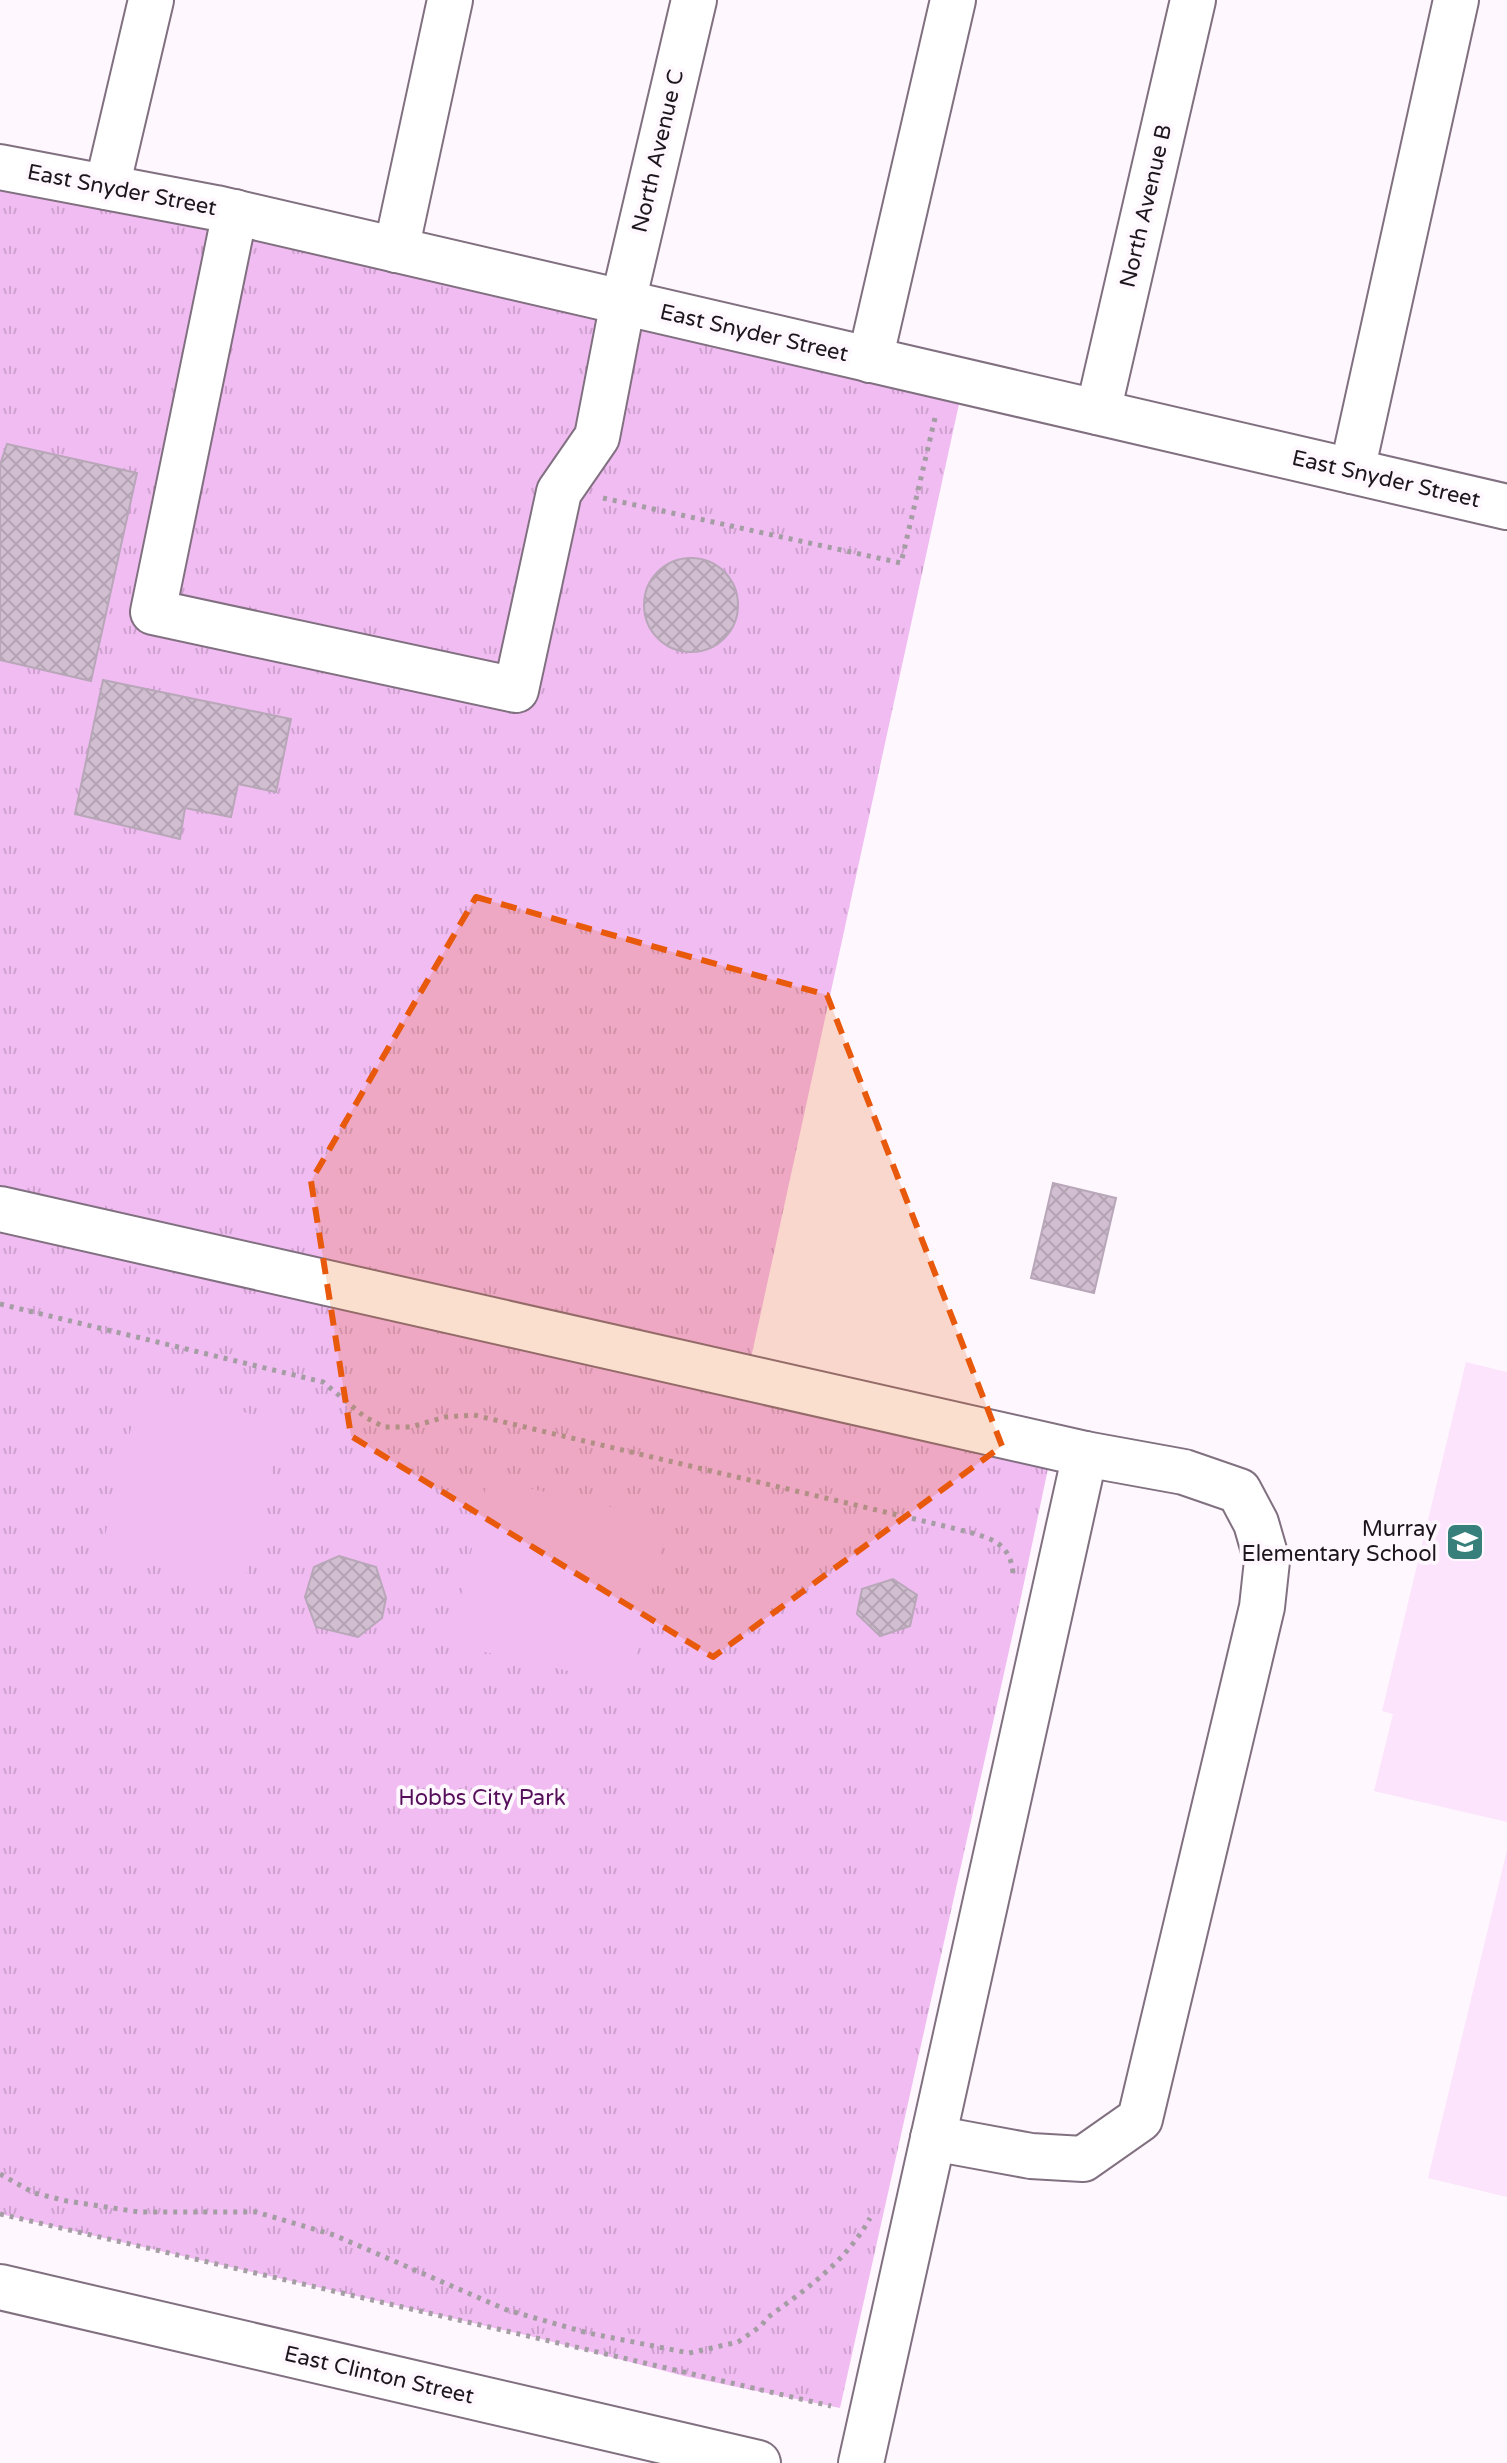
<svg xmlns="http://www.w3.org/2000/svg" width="1507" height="2463" viewBox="0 0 1507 2463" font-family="'Varela Round',sans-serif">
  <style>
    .built { fill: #fce4fc }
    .grass { fill: url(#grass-tufts) }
    .garden { fill: #f1bcf2 }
    .building { fill: url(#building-cross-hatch); stroke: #b8a7b8; stroke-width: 2 }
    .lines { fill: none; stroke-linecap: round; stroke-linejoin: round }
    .minor-casing { stroke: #807080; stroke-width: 48 }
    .path { stroke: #a49da4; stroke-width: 5; stroke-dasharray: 4 6; stroke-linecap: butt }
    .minor { stroke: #fff; stroke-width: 44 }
    .marked { fill: #e8590c; fill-opacity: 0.2; stroke: #e8590c; stroke-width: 6; stroke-dasharray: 16 10; stroke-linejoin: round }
    .labels { text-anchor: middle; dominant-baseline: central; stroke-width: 8; stroke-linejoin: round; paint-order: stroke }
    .street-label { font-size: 22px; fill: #1d171d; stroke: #fef7fe }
    .poi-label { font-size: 22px; fill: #1d171d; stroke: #fef7fe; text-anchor: end }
    .park-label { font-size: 22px; fill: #550e59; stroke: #fef7fe }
  </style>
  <defs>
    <pattern id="grass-tufts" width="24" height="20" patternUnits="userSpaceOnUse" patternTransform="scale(2)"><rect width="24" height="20" fill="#f1bcf2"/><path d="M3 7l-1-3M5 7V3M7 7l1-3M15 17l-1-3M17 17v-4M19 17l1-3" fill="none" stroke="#cea1cf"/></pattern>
    <pattern id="building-cross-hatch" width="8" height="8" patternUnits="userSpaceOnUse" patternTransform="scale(2)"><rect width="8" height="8" fill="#d1bfd1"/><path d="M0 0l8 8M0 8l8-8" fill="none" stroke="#b3a3b3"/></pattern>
  </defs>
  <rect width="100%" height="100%" fill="#fef7fe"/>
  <g class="built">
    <polygon points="1466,1362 1507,1372 1507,1822 1374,1791 1393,1714 1382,1711"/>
    <polygon points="1507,1850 1507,2197 1428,2178"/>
  </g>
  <polygon class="grass" points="0,189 257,236 959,404 751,1358 1050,1459 1021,1597 840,2408 684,2376 530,2336 0,2214"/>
  <g class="garden">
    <polygon points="141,1387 284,1422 243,1587 101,1552"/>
    <polygon points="488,1479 668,1520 630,1685 450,1644"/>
  </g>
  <g class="building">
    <polygon points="7,444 137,473 91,681 0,660 0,465"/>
    <circle cx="691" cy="605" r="47"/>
    <polygon points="103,680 291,719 276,792 238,784 231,817 185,808 180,839 75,814"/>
    <polygon points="1053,1183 1116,1198 1094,1293 1031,1278"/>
    <polygon points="339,1556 376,1567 386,1598 382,1618 358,1637 316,1627 305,1597 314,1567"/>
    <polygon points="893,1579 917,1595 910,1626 880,1636 857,1614 862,1589"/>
  </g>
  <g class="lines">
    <defs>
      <g id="minor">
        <polyline points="0,167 216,208 1507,507"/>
        <polyline points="107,187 151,0"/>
        <polyline points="235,212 153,612 516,690 559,492 597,437 623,302 694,0"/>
        <polyline points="396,250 450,0"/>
        <polyline points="870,360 953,0"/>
        <polyline points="1098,412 1193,0"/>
        <polyline points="1352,471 1456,0"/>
        <polyline points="0,1209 1085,1454 1184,1472 1239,1491 1256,1523 1267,1561 1262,1607 1140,2119 1083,2159 1031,2156 933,2138"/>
        <polyline points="0,2287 758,2463"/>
        <polyline points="861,2463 1085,1454"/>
      </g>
    </defs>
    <use href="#minor" class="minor-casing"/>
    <g class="path">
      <polyline points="603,498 901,563 935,418"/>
      <path d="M 0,1304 L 323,1382 L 365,1417 L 384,1427 L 411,1427 L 445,1417 L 474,1415 L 957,1529 C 985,1537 1010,1539 1013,1573"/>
      <path d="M 0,2174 L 34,2193 L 67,2201 L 139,2212 L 256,2212 L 334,2235 L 507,2310 L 588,2333 L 689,2353 L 738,2342 L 761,2326 L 767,2318 C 806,2289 846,2262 870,2218"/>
      <polyline points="0,2214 831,2406"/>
    </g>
    <use href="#minor" class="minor"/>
  </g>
  <path class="marked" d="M 476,897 L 827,995 L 1002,1446 L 713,1657 L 351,1436 L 311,1181 Z"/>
  <defs>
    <symbol id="school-square" viewBox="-11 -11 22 22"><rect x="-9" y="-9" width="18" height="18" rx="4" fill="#377f7b" stroke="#fef7fe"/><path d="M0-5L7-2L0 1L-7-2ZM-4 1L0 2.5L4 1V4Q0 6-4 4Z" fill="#fff"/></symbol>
  </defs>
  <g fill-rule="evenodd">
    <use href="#school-square" x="1443" y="1520" width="44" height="44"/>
  </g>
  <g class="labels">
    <g class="street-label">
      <text transform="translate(658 151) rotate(-77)">North Avenue C</text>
      <text transform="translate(122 190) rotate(11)">East Snyder Street</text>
      <text transform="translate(1146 206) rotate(-77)">North Avenue B</text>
      <text transform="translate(754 333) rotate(13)">East Snyder Street</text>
      <text transform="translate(1386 479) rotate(13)">East Snyder Street</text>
      <text transform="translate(379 2375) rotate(13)">East Clinton Street</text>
    </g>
    <g class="poi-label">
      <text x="1437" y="1529">Murray<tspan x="1437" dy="25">Elementary School</tspan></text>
    </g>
    <g class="park-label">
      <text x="482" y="1798">Hobbs City Park</text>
    </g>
  </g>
</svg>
